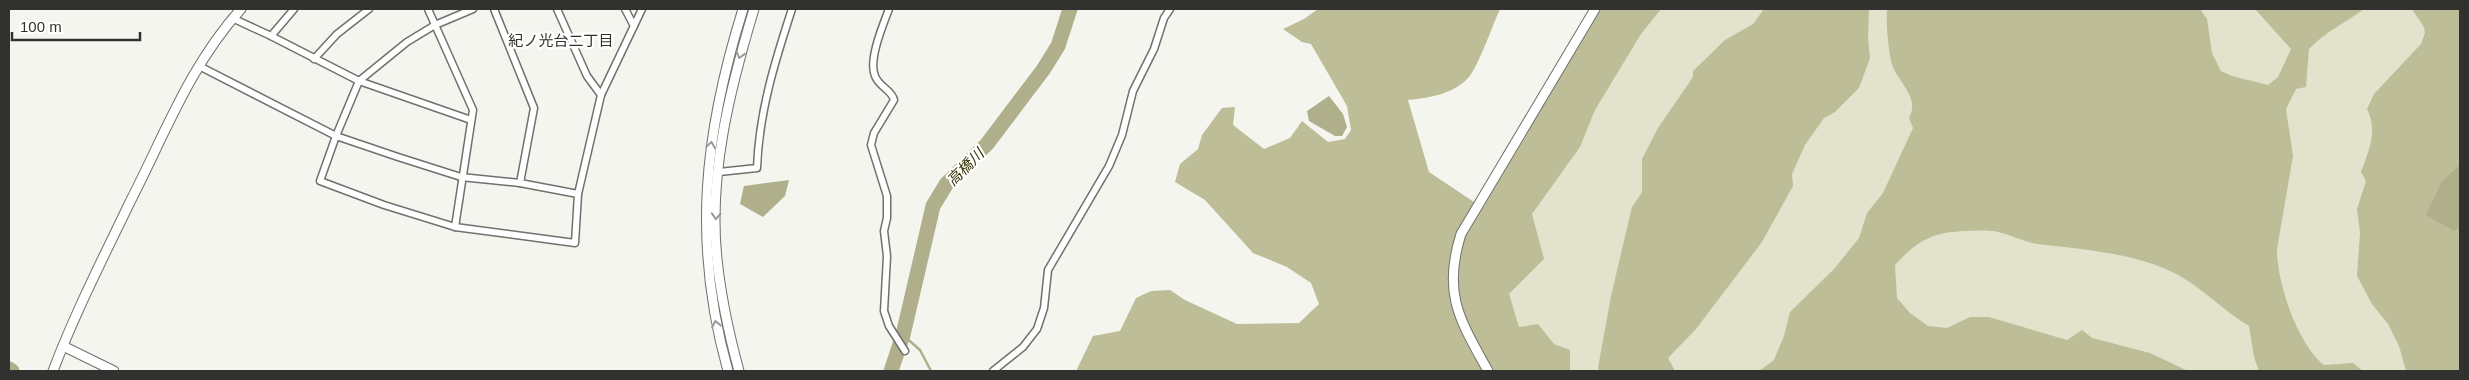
<svg xmlns="http://www.w3.org/2000/svg" width="2469" height="380" viewBox="0 0 2469 380" font-family="Helvetica,'Noto Sans JP',sans-serif">
  <style>
    .green { fill: #e3e3cd }
    .forest { fill: #bdbd98 }
    .water { fill: #b0af8b }
    .lines { fill: none; stroke-linecap: round; stroke-linejoin: round }
    .stream { stroke: #b0af8b; stroke-width: 2.5 }
    .river { stroke: #b0af8b; stroke-width: 15 }
    .minor-casing { stroke: #70706c; stroke-width: 9 }
    .tertiary-casing { stroke: #70706c; stroke-width: 11 }
    .minor { stroke: #fff; stroke-width: 6 }
    .tertiary { stroke: #fff; stroke-width: 9 }
    .oneway { stroke: #989897 }
    .labels { text-anchor: middle; dominant-baseline: central; stroke-width: 4.5; stroke-linejoin: round; paint-order: stroke }
    .neighbourhood-label { font-size: 15px; fill: #31312f; stroke: #fffffe }
    .water-label { font-size: 15px; font-style: italic; fill: #373506; stroke: #fffffe }
  </style>
  <rect width="100%" height="100%" fill="#f5f5f0"/>
  <polygon class="green" points="1612,9 2460,9 2460,371 1496,371 1474,333"/>
  <g class="forest">
    <path d="M 1318,9 L 1500,9 C 1493,24 1478,67 1469,77 C 1454,94 1429,98 1408,100 L 1429,172 L 1474,202 L 1591,9 L 1661,9 L 1641,34 L 1595,110 L 1580,147 L 1532,214 L 1544,259 L 1509,294 L 1519,327 L 1538,324 L 1554,344 L 1570,350 L 1570,371 L 1076,371 L 1093,336 L 1120,331 L 1136,298 L 1151,291 L 1170,290 L 1185,300 L 1237,324 L 1299,323 L 1319,304 L 1311,283 L 1287,267 L 1253,253 L 1205,200 L 1175,182 L 1180,164 L 1198,149 L 1202,135 L 1222,108 L 1235,107 L 1233,125 L 1264,149 L 1290,138 L 1302,121 L 1328,142 L 1345,139 L 1351,130 L 1347,106 L 1311,44 L 1302,42 L 1283,29 L 1304,19 Z"/>
    <polygon points="1764,9 1869,9 1868,39 1870,58 1859,88 1835,112 1824,118 1805,145 1792,174 1793,186 1762,242 1696,329 1668,358 1675,371 1599,371 1598,368 1611,296 1632,207 1642,192 1642,159 1658,128 1693,77 1693,71 1725,40 1753,24"/>
    <path d="M 1887,9 L 2200,9 L 2207,19 L 2212,53 L 2221,71 L 2232,76 L 2268,85 L 2278,77 L 2291,49 L 2255,9 L 2364,9 C 2345,23 2325,32 2309,49 L 2306,87 L 2296,89 L 2286,109 L 2293,156 L 2277,249 C 2277,283 2297,343 2324,365 L 2353,363 L 2363,371 L 2259,371 L 2254,357 L 2249,326 C 2222,310 2200,285 2172,272 C 2134,253 2079,249 2038,244 C 2024,242 2011,235 1998,232 C 1986,229 1957,231 1945,233 C 1923,237 1910,249 1895,265 L 1897,298 L 1910,313 L 1928,326 L 1947,328 L 1970,317 L 1989,317 L 2067,340 L 2082,330 L 2092,338 L 2150,353 L 2188,371 L 1759,371 L 1774,360 L 1784,336 L 1790,312 L 1834,269 L 1859,238 L 1867,213 L 1883,193 L 1913,128 L 1909,118 C 1921,96 1896,82 1891,61 C 1888,45 1886,24 1887,9 Z"/>
    <path d="M 2412,9 L 2460,9 L 2460,164 L 2442,181 L 2454,231 L 2460,228 L 2460,371 L 2406,371 L 2399,346 L 2388,324 L 2372,304 L 2357,276 L 2360,233 L 2357,209 L 2366,181 L 2361,172 C 2369,150 2378,131 2367,109 L 2374,94 L 2421,44 L 2425,33 L 2424,27 Z"/>
  </g>
  <g class="water">
    <polygon points="1329,96 1343,114 1347,127 1342,136 1335,136 1309,121 1307,111"/>
    <polygon points="2460,164 2460,228 2454,231 2426,215 2442,181"/>
    <polygon points="789,180 785,196 763,217 740,204 744,186"/>
  </g>
  <g class="lines">
    <polyline class="stream" points="903,335 920,350 931,371"/>
    <g class="river">
      <polyline points="9,369 12,371"/>
      <polyline points="891,371 903,335 933,206 947,183 987,144 1043,70 1058,46 1070,9"/>
    </g>
    <defs>
      <g id="minor">
        <polyline points="428,9 473,110 455,227"/>
        <polyline points="473,9 435,25 407,42 359,81 336,136 320,181 384,205 455,227 575,243 578,194 601,95 642,9"/>
        <polyline points="494,9 534,108 520,183"/>
        <polyline points="557,9 587,76 601,95"/>
        <polyline points="625,9 634,26"/>
        <path d="M 889,9 C 883,25 868,60 875,76 C 879,87 892,90 894,100 L 874,133 L 871,145 L 887,196 L 887,218 L 884,231 L 887,256 L 884,311 L 889,326 L 905,351"/>
        <polyline points="232,18 271,36 359,81 471,120"/>
        <polyline points="271,36 294,9"/>
        <polyline points="314,59 337,34 369,9"/>
        <polyline points="199,66 336,136 398,157 461,177 520,183 578,194"/>
        <path d="M 719,172 L 757,168 C 759,112 775,61 792,9"/>
        <polyline points="993,371 1023,347 1037,329 1044,308 1048,270 1109,166 1122,135 1133,91 1154,49 1164,18 1170,9"/>
      </g>
      <g id="tertiary">
        <polyline points="63,346 114,371"/>
        <path d="M 53,371 C 75,313 103,258 130,202 C 164,136 190,65 241,9"/>
        <path d="M 728,371 C 692,243 704,134 743,9"/>
        <path d="M 739,371 C 729,334 721,298 717,259 C 708,175 730,89 754,9"/>
        <path d="M 1488,371 C 1460,320 1442,294 1461,234 L 1595,9"/>
      </g>
    </defs>
    <use href="#minor" class="minor-casing"/>
    <use href="#tertiary" class="tertiary-casing"/>
    <use href="#minor" class="minor"/>
    <use href="#tertiary" class="tertiary"/>
  </g>
  <defs><path id="oneway-chevron" d="M-2-3.5L2.5 0L-2 3.5" fill="none" stroke-width="1.6" stroke-linecap="round" stroke-linejoin="round" transform="scale(1.25)"/></defs>
  <g class="oneway">
    <use href="#oneway-chevron" transform="translate(740 55) rotate(107)"/>
    <use href="#oneway-chevron" transform="translate(711 145) rotate(-82)"/>
    <use href="#oneway-chevron" transform="translate(716 216) rotate(93)"/>
    <use href="#oneway-chevron" transform="translate(716 324) rotate(-101)"/>
  </g>
  <g class="labels">
    <g class="neighbourhood-label">
      <text x="561" y="40">紀ノ光台二丁目</text>
    </g>
    <g class="water-label">
      <text transform="translate(965 167) rotate(-45)">高橋川</text>
    </g>
  </g>
  <rect width="2469" height="380" fill="none" stroke="#31312f" stroke-width="20"/>
  <path d="M12 32v8h128v-8" fill="none" stroke="#31312f" stroke-width="2.5"/>
  <text x="20" y="32" font-size="15" fill="#31312f" stroke="#fffffe" stroke-width="4" paint-order="stroke">100 m</text>
</svg>
